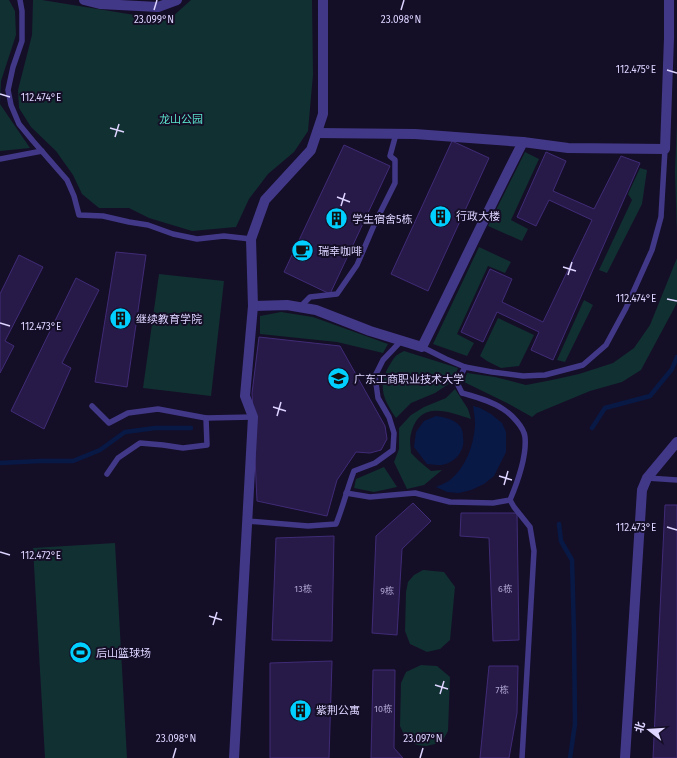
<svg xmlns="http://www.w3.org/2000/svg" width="677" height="758" viewBox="0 0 677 758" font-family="'Fira Sans','Noto Sans SC',sans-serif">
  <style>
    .green { fill: #113031 }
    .water { fill: #081946 }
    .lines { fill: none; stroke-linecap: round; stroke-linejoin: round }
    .stream { stroke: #081946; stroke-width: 4.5 }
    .building { fill: #271a49; stroke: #402b76 }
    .service { stroke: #423888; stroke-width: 5.5 }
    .minor { stroke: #423888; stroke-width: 10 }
    .ticks { fill: none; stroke: #ddd4ff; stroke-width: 1.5 }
    .labels { text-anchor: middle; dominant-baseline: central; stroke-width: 4; stroke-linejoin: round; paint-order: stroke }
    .number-label { font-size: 9px; fill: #b0a6d2 }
    .park-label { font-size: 11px; fill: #5be4ce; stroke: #150e27 }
    .poi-label { font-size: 11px; fill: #ddd4ff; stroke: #150e27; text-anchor: start }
    .ticks-label { font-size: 10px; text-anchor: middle; fill: #ddd4ff; stroke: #150e27; stroke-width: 4; stroke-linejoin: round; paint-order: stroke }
  </style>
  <rect width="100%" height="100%" fill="#150e27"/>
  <g class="green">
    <polygon points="0,0 9,0 15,11 16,35 1,81 0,104 30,148 0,151"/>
    <polygon points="33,0 42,0 141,16 172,17 191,0 312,0 313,75 308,131 294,152 268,174 249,199 236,227 192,231 149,218 129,208 99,208 82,194 73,175 56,151 31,127 19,108 18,90 32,35"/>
    <polygon points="677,121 677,234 675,172"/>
    <polygon points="525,152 539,159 511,220 528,229 522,241 488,226"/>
    <polygon points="640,168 647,170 642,204 607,273 599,270 632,200 628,194"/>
    <polygon points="479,247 511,262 505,273 488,266 457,334 474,343 467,356 433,344"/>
    <polygon points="677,258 677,303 641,370 622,382 590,391 561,403 537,413 532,417 507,403 464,382 467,373 495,377 526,385 552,380 579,374 613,363 634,348 650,325"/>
    <polygon points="159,274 224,281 211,396 143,388"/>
    <polygon points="584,300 593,305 565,362 557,360"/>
    <polygon points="281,312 313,317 388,344 383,353 337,342 260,334 260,316"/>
    <polygon points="498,318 534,335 519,366 501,368 487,361 480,356"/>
    <path d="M 404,351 L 458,368 L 453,381 L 435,393 L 411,403 L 396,418 C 384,400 377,387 389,366 C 395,357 394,356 404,351 Z"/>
    <path d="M 455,389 L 468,409 L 471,419 C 447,411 419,400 411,434 C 409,440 411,447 411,453 L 419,461 L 431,471 L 442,470 L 424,485 L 407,489 L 394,462 L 399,449 L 399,428 L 411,415 L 424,407 L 446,398 Z"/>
    <polygon points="384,467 397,487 374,492 354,488 356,479"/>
    <polygon points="115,543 127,758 45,758 33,548"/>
    <polygon points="423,570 444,572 455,587 450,640 440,649 427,652 410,644 405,631 406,592 408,582 414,575"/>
    <polygon points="421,665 437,666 450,677 448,731 443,740 435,744 426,746 417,745 406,739 400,726 401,683 406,672"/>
  </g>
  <g class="water">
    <path d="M 473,406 L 480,408 L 491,414 L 502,423 L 506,432 L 506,452 L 494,476 L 484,484 L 471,490 L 459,493 L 447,492 L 436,487 C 440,485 446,483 450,480 C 466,467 474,445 475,425 C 475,419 474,412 473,406 Z"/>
    <path d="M 436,416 C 444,417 453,419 459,425 C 462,428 463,433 463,437 C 466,452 452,466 437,465 C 434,465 430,464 427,464 L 414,447 L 416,432 L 424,421 Z"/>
  </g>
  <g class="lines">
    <g class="stream">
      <polyline points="592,428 605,408 650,396 672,369 677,357"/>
      <polyline points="0,463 40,461 73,461 100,450 125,432 155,428 191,428"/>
      <polyline points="559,524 561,541 572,560 574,633 575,724 570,758"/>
    </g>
  </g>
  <g class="building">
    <polygon points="452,141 489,158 428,291 391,274"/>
    <polygon points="344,145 390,166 330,294 284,272"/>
    <polygon points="546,152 566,161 553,191 594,209 621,156 640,163 553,360 531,350 539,332 497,312 483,342 461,332 490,269 512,279 502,302 543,322 592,220 549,200 536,226 517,217"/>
    <polygon points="116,252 146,255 127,387 95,382"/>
    <polygon points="19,255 43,267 5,341 14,346 0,373 0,294"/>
    <polygon points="76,278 99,290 62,363 71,368 44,429 11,411"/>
    <polygon points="259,337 340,346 385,426 387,439 381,450 370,453 356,452 337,480 327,516 257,501 252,393"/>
    <polygon points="413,503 431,521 402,549 397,635 372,633 376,536"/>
    <polygon points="665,505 677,505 677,758 653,758"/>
    <polygon points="461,513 517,513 519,640 493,641 489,538 460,536"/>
    <polygon points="334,536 332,641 272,640 276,538"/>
    <polygon points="332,661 329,758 270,758 270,663"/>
    <polygon points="489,666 518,666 517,713 509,758 480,758"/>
    <polygon points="373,670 395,670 394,748 403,758 371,758"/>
  </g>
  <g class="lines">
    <g class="service">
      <polyline points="20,0 22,11 22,41 13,67 8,90 11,105 19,124 33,141 67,180 74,196 79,215 103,216 129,222 148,225 173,234 197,239 224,236 251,239"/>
      <polyline points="0,159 42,151"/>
      <polyline points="300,307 310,297 337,294 357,265 375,223 395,183 395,160 390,156 396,134"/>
      <polyline points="422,347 446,359 465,367 492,372 523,376 545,375 583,365 606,345 626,308 652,250 661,217 665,149"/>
      <polyline points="92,406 109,423 128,413 158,409 206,418 253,417"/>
      <polyline points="107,474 118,458 140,443 163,445 183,448 207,445 206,418"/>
      <polyline points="647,478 677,480"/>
      <path d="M 346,493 L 370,497 L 415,493 L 450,502 L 493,503 L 510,500 C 518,481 527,457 525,437 C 524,427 511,414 503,409 C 491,401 476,397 462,393 L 457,383 L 465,367"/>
      <polyline points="510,500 514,507 530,527 534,551 522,758"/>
      <path d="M 247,521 L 308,526 L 336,524 C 343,507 347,489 354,471 L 375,463 L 393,450 L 394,433 L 389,417 L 378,398 L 375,376 L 383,360 L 401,341"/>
    </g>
    <g class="minor">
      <polyline points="84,0 100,4 158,7 177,0"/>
      <polyline points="317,133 415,134 523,142"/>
      <path d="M 253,306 L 287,305 L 316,310 L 370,331 L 422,347 C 456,279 488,210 523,142 L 568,148 L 665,149 L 669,38 L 669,0"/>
      <polyline points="234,758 253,417 245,396 253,306 251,239 265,200 311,150 323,114 323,0"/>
      <polyline points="625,758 642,490 647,478 677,442"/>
    </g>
  </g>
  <path class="ticks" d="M 154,10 L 157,0M 401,10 L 404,0M 667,70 L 677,73M 0,94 L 10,97M 110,128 L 124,132M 115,137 L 119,124M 337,197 L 350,202M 341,206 L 345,193M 563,267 L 576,271M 568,275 L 572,262M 667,299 L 677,301M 0,323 L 10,326M 273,407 L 286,411M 277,416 L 281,402M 499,476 L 512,480M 504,485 L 508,471M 667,527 L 677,530M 0,552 L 10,555M 209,616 L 222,620M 213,625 L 217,612M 435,685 L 448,689M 440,694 L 444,681M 173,758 L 176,748M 420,758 L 423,748"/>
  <defs>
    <symbol id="building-disc" viewBox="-11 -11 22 22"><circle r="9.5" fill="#00cfff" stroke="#150e27"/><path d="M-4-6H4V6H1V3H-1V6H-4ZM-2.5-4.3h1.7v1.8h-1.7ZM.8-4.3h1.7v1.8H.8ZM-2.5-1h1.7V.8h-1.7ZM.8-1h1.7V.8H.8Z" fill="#111"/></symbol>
    <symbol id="cafe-disc" viewBox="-11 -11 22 22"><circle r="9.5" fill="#00cfff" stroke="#150e27"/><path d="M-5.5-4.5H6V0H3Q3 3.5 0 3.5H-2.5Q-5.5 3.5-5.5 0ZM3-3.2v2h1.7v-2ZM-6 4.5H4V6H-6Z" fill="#111"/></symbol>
    <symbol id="university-disc" viewBox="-11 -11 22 22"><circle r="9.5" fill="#00cfff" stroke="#150e27"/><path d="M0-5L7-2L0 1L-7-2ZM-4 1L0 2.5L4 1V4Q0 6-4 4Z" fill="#111"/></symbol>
    <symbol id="stadium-disc" viewBox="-11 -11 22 22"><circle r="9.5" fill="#00cfff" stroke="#150e27"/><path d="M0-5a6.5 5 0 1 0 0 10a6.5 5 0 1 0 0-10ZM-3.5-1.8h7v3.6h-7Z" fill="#111"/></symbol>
  </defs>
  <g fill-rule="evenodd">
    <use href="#building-disc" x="428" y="204" width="25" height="25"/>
    <use href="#building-disc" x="324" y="206" width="25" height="25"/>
    <use href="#cafe-disc" x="290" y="238" width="25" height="25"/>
    <use href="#building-disc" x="108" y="306" width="25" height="25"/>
    <use href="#university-disc" x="326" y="366" width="25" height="25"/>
    <use href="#stadium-disc" x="68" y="640" width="25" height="25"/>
    <use href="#building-disc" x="288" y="698" width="25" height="25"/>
  </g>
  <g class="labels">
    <g class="number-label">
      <text x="303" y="589">13栋</text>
      <text x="505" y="589">6栋</text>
      <text x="387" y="591">9栋</text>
      <text x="502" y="690">7栋</text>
      <text x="383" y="709">10栋</text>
    </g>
    <g class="park-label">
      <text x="181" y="119">龙山公园</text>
    </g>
    <g class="poi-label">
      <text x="456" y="216">行政大楼</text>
      <text x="352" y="219">学生宿舍5栋</text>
      <text x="318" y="251">瑞幸咖啡</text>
      <text x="136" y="319">继续教育学院</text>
      <text x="354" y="379">广东工商职业技术大学</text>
      <text x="96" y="653">后山篮球场</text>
      <text x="316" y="710">紫荆公寓</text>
    </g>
  </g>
  <g class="ticks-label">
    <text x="154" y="23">23.099°N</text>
    <text x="401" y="23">23.098°N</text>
    <text x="636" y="73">112.475°E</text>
    <text x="41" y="101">112.474°E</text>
    <text x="636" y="302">112.474°E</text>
    <text x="41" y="330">112.473°E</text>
    <text x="636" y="531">112.473°E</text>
    <text x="41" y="559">112.472°E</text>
    <text x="176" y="742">23.098°N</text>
    <text x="423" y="742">23.097°N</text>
  </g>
  <g transform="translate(649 730) rotate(287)" stroke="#150e27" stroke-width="3" paint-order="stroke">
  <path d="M0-3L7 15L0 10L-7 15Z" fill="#ddd4ff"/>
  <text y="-6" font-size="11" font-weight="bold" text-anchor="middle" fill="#ddd4ff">北</text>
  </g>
</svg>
